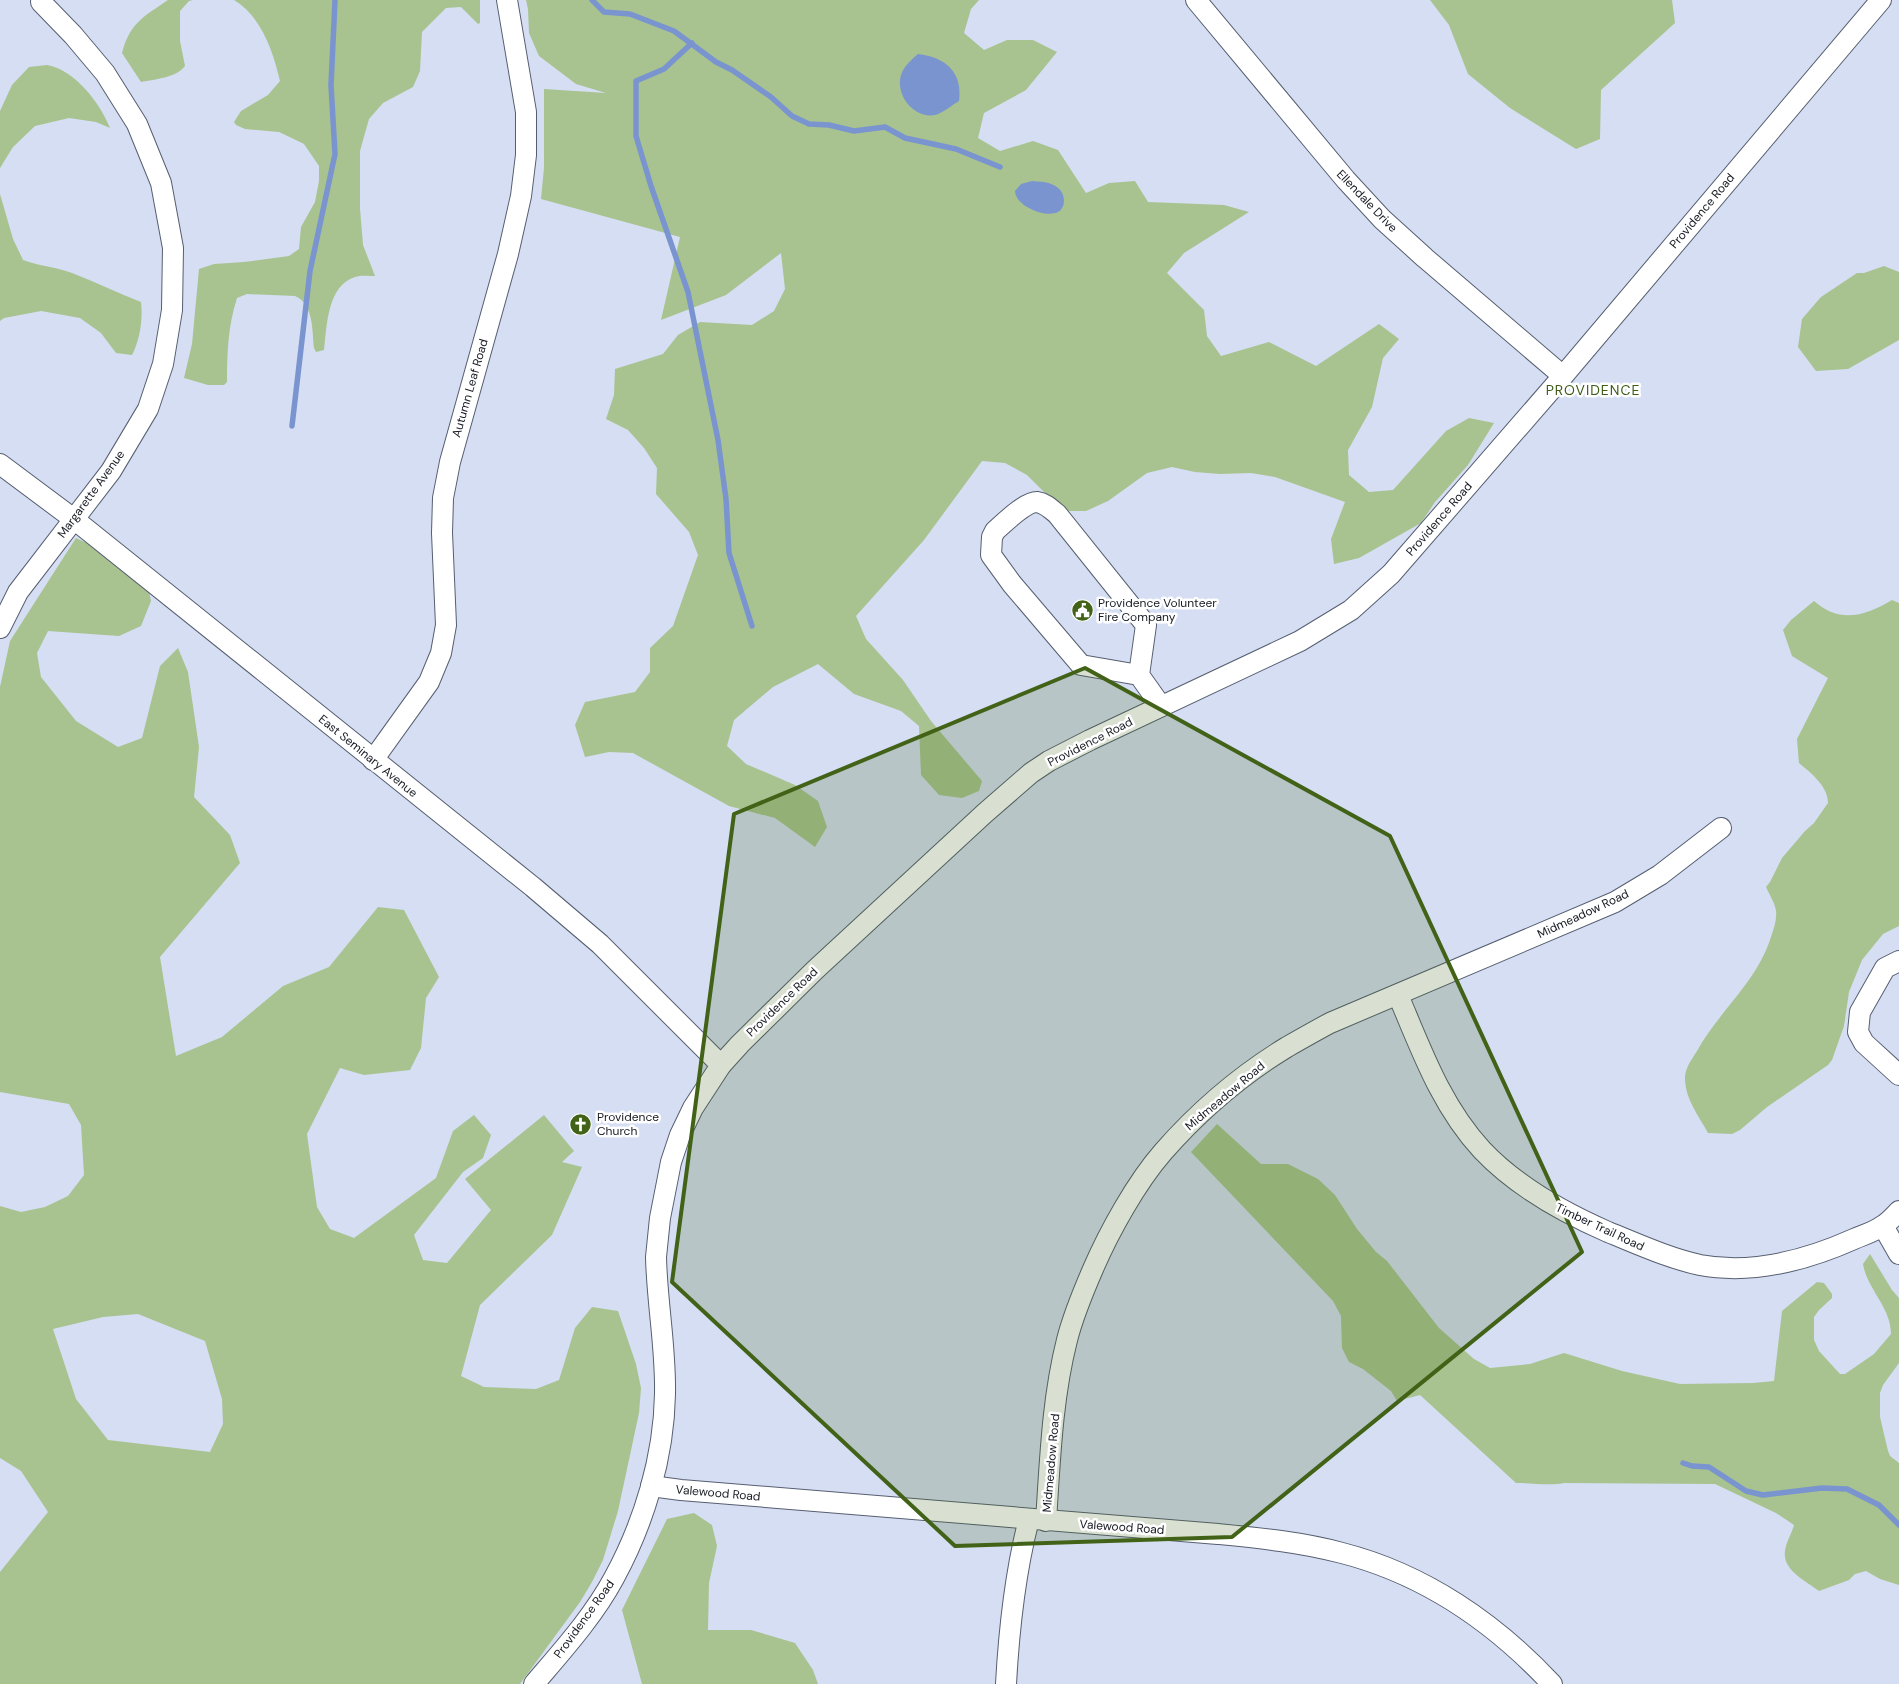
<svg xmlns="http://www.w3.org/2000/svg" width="1899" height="1684" viewBox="0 0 1899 1684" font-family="'DM Sans',sans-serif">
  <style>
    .green { fill: #a8c38f; fill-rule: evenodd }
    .water { fill: #7a94d0 }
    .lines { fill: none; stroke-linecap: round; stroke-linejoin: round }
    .stream { stroke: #7a94d0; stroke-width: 5.5 }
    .minor-casing { stroke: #565f70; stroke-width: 22 }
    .minor { stroke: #fff; stroke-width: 20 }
    .marked { fill: #426217; fill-opacity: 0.2; stroke: #426217; stroke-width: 4; stroke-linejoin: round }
    .labels { text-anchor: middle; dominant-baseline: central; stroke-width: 5; stroke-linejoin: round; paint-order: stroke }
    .street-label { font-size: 12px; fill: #171a22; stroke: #fff }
    .poi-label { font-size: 12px; fill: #171a22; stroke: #fff; text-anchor: start }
    .neighbourhood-label { font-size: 14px; letter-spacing: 1px; fill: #3e5c18; stroke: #fff }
  </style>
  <rect width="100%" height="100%" fill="#d5def3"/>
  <g class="green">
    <path d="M 168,0 L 193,0 L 189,1 L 180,11 L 180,41 L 185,66 C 176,78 155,79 141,82 L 122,53 C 130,23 143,17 168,0 Z"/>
    <path d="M 234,0 L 480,0 L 480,23 L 478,24 L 461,7 L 446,8 L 422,32 L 420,71 L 413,87 L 383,103 L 369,119 L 360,151 L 360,209 L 363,245 L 375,276 C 369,276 360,275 355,277 C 327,286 327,326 324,350 L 316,352 L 314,348 C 312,331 314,304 295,296 L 247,294 L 237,298 C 228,326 227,353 227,382 L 224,385 L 208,385 L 184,378 L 192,344 L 199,269 L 214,264 L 244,262 L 289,256 L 299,249 L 301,227 L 315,202 L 319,181 L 319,166 L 304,144 L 298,141 L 279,132 L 245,129 L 236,125 L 234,122 L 241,111 L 268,95 L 280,81 C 273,51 261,16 234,0 Z"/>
    <polygon points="526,0 979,0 971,9 964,33 984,50 1007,40 1033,40 1057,52 1026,90 984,113 978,138 1000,151 1033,141 1058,150 1086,193 1109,183 1135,181 1148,202 1224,205 1249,212 1184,253 1167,273 1204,310 1207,336 1221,356 1269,342 1316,366 1379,324 1399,339 1383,358 1372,407 1348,450 1349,475 1369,492 1393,490 1446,431 1469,418 1494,423 1468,465 1435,502 1421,523 1359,558 1334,564 1331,539 1345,502 1275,477 1251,473 1220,474 1195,472 1172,467 1147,473 1108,501 1086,511 1063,511 1027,475 1005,463 982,461 924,540 856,616 866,639 903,680 931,721 982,781 979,791 962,798 939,795 921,775 919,726 901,711 854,694 818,664 773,687 734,720 727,746 746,764 795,785 818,801 827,827 815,847 775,818 729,806 633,753 609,752 585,757 575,725 585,702 635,692 650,672 650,648 673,626 698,555 689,532 656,494 657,468 644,448 628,430 606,419 614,395 615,369 663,354 678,335 700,322 752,325 774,311 785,289 781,253 726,295 661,320 680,237 541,199 544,168 544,89 606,93 576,84 539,56 529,33 528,9"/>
    <polygon points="1430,0 1672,0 1675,23 1601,90 1600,139 1576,149 1510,108 1468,74 1449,25"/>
    <path d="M 47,65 C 75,70 100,103 110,128 L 96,122 L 69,118 L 35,126 L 13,147 L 0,168 L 0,111 L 12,85 L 29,67 Z"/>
    <path d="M 0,194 L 13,239 L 23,260 C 39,266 56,267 72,273 C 95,282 118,293 141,302 C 143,319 140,340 132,355 L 116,353 L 101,333 L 80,318 L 41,311 L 4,318 L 0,321 Z"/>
    <polygon points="1884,266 1899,272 1899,340 1848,369 1816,371 1798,347 1802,319 1821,297 1857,273 1864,273"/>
    <path d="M 76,538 L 125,561 L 146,576 L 151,601 L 141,626 L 119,636 L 48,631 L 37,653 L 41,677 L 76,721 L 118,747 L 142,738 L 160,666 L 178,648 L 188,672 L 199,747 L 194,797 L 230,835 L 240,863 L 160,957 L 176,1056 L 222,1037 L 283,986 L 329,967 L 378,907 L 404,910 L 439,977 L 426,998 L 421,1048 L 410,1070 L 364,1075 L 340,1068 L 307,1134 L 317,1207 L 330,1229 L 354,1238 L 436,1178 L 453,1131 L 474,1115 L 491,1135 L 483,1158 L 463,1172 L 414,1235 L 423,1260 L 447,1263 L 491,1210 L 465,1179 L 544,1115 L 574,1151 L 562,1162 L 582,1167 L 552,1235 L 480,1305 L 461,1376 L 484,1387 L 536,1389 L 559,1380 L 575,1328 L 592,1307 L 618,1311 L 636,1364 L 641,1388 L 639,1413 L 618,1511 L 603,1560 L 592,1582 L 580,1602 L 520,1684 L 0,1684 L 0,1572 L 48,1512 L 21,1471 L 0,1458 L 0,1206 L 21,1212 L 45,1207 L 68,1196 L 84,1175 L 81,1125 L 69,1104 L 0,1092 L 0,687 L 10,641 ZM 138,1314 L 205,1341 L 222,1399 L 223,1424 L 210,1452 L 108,1440 L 76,1399 L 53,1329 L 103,1317 Z"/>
    <path d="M 1892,600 L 1899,603 L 1899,926 L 1883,934 L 1862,960 L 1849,992 L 1844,1026 L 1832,1060 L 1828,1065 L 1767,1107 L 1740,1130 L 1732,1134 L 1708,1133 C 1699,1116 1685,1099 1685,1078 C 1685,1068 1692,1059 1697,1051 C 1719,1011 1757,982 1771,937 C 1774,928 1777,920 1776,911 C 1775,903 1769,894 1766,887 L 1770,882 L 1782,858 L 1805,831 L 1814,823 L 1828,803 C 1828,786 1811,773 1799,763 L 1797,739 L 1828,678 L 1792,656 L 1783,630 L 1791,620 L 1814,601 C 1840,624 1865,616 1892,600 Z"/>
    <path d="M 1217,1124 L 1261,1164 L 1288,1164 L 1318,1179 L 1335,1195 L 1357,1229 L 1376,1252 L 1387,1261 L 1439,1328 L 1474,1359 L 1490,1368 L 1530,1364 L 1564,1353 L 1622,1371 L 1680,1384 L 1753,1383 L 1774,1381 L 1782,1311 L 1817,1282 L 1824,1283 L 1832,1294 L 1832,1298 L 1819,1310 L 1814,1317 L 1814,1340 L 1819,1351 L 1840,1374 L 1845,1374 L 1874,1354 L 1891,1334 C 1891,1307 1867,1289 1863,1264 L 1870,1254 L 1892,1290 L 1899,1298 L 1899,1363 L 1883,1385 L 1880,1393 L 1880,1417 L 1888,1451 L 1890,1456 L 1899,1463 L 1899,1585 L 1880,1579 L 1866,1571 L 1855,1574 L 1849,1580 L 1819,1591 C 1806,1581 1782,1570 1785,1551 C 1786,1542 1792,1533 1794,1525 L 1776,1513 L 1715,1484 L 1564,1483 C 1550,1486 1531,1483 1516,1483 L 1420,1395 L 1397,1401 L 1391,1391 L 1363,1369 L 1349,1362 L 1342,1348 L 1341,1316 L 1333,1301 L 1191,1152 Z"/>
    <polygon points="694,1513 712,1525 717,1546 709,1583 708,1630 751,1630 795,1643 813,1670 818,1684 642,1684 622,1610 667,1519"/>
  </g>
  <g class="water">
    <path d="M 918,54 C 945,57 963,72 959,101 C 952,105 943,113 935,115 C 914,119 895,95 901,75 C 904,66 911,60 918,54 Z"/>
    <path d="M 1032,181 C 1038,182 1045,181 1051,184 C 1054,185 1059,188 1061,191 C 1066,198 1065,211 1055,213 C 1043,217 1015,205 1015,191 L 1021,184 Z"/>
  </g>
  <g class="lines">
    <g class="stream">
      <polyline points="592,0 604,12 630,14 674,31 716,62 732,70 771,97 792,116 809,124 829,125 854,131 885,127 905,138 956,149 1000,167"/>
      <polyline points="692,43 664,69 636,81 636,136 651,186 688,292 718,440 726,499 729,553 752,626"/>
      <polyline points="292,426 310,271 335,154 331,85 335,0"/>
      <polyline points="1683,1463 1692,1466 1709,1467 1746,1491 1763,1495 1822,1488 1847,1489 1879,1505 1899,1525"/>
    </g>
    <defs>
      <g id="minor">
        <polyline points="1196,0 1346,180 1382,219 1425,258 1563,376"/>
        <polyline points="0,464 75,520 533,887 600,944 721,1065"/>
        <polyline points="0,628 18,592 111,471 148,409 163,364 172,310 173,248 161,183 137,124 105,73 73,35 41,2"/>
        <path d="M 1139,675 L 1081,665 L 1012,584 L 991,555 L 992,537 L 995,531 C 1004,523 1025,502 1037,502 C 1045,503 1051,509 1057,514 L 1146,625 L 1139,675 L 1161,706"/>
        <polyline points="373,760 429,682 441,653 446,625 442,533 443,498 450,462 508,254 521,196 526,155 526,112 507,0"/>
        <polyline points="1899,961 1885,968 1860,1012 1858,1032 1864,1043 1899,1075"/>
        <path d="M 1398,995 C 1421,1049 1441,1106 1482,1150 C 1517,1187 1562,1212 1608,1232 C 1638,1244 1668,1258 1700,1265 C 1753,1275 1807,1260 1854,1239 C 1863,1235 1874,1232 1882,1226 C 1888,1223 1894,1216 1899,1211"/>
        <polyline points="1883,1226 1899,1254"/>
        <path d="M 651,1486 L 681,1490 L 1218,1534 C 1259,1538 1301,1542 1342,1553 C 1424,1574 1495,1623 1552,1684"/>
        <path d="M 1046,1521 C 1050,1461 1052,1399 1067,1340 C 1073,1316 1083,1292 1093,1269 C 1109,1232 1136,1183 1163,1152 C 1198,1112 1241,1075 1287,1047 C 1301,1039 1315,1031 1330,1023 L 1615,902 L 1660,875 L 1721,828"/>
        <path d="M 534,1684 C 562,1651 593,1617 614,1578 C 644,1523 664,1457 665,1394 C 666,1348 657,1303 656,1257 L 660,1218 L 671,1162 L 680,1135 L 693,1108 L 721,1065 L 740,1044 L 815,970 L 985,813 L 1031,773 L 1049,761 L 1090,740 L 1300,641 L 1351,610 L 1391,574 L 1563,376 L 1881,0"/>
        <path d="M 1006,1684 C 1009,1629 1015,1573 1029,1519"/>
      </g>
    </defs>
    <use href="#minor" class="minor-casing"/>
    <use href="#minor" class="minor"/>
  </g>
  <path class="marked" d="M 1085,668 L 1390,836 L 1582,1252 L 1232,1537 L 955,1546 L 672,1282 L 734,814 Z"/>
  <defs>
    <symbol id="civic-disc" viewBox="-11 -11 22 22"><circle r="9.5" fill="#426217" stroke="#fff"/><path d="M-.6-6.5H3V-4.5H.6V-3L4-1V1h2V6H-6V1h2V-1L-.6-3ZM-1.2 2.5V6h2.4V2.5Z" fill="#fff"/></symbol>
    <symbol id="church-disc" viewBox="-11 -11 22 22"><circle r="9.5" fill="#426217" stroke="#fff"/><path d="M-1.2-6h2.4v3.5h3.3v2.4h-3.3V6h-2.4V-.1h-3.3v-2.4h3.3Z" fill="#fff"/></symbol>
  </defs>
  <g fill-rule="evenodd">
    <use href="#civic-disc" x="1070" y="598" width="25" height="25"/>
    <use href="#church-disc" x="568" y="1112" width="25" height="25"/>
  </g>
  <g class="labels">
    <g class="street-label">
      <text transform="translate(1367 201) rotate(46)">Ellendale Drive</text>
      <text transform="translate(1702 211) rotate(-50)">Providence Road</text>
      <text transform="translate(470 388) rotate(-74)">Autumn Leaf Road</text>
      <text transform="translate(91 494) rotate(-54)">Margarette Avenue</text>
      <text transform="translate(1439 519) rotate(-49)">Providence Road</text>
      <text transform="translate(1090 742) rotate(-27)">Providence Road</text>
      <text transform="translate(368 756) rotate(39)">East Seminary Avenue</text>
      <text transform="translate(1583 914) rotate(-25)">Midmeadow Road</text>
      <text transform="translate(782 1002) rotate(-44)">Providence Road</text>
      <text transform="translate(1225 1096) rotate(-40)">Midmeadow Road</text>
      <text transform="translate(1600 1227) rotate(25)">Timber Trail Road</text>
      <text transform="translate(1051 1463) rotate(-85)">Midmeadow Road</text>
      <text transform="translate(718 1493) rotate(5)">Valewood Road</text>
      <text transform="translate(1122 1527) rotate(4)">Valewood Road</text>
      <text transform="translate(584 1619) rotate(-54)">Providence Road</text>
    </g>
    <g class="poi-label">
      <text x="1098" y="603">Providence Volunteer<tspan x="1098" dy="14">Fire Company</tspan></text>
      <text x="597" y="1117">Providence<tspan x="597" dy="14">Church</tspan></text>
    </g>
    <g class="neighbourhood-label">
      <text x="1593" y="390">PROVIDENCE</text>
    </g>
  </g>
</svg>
